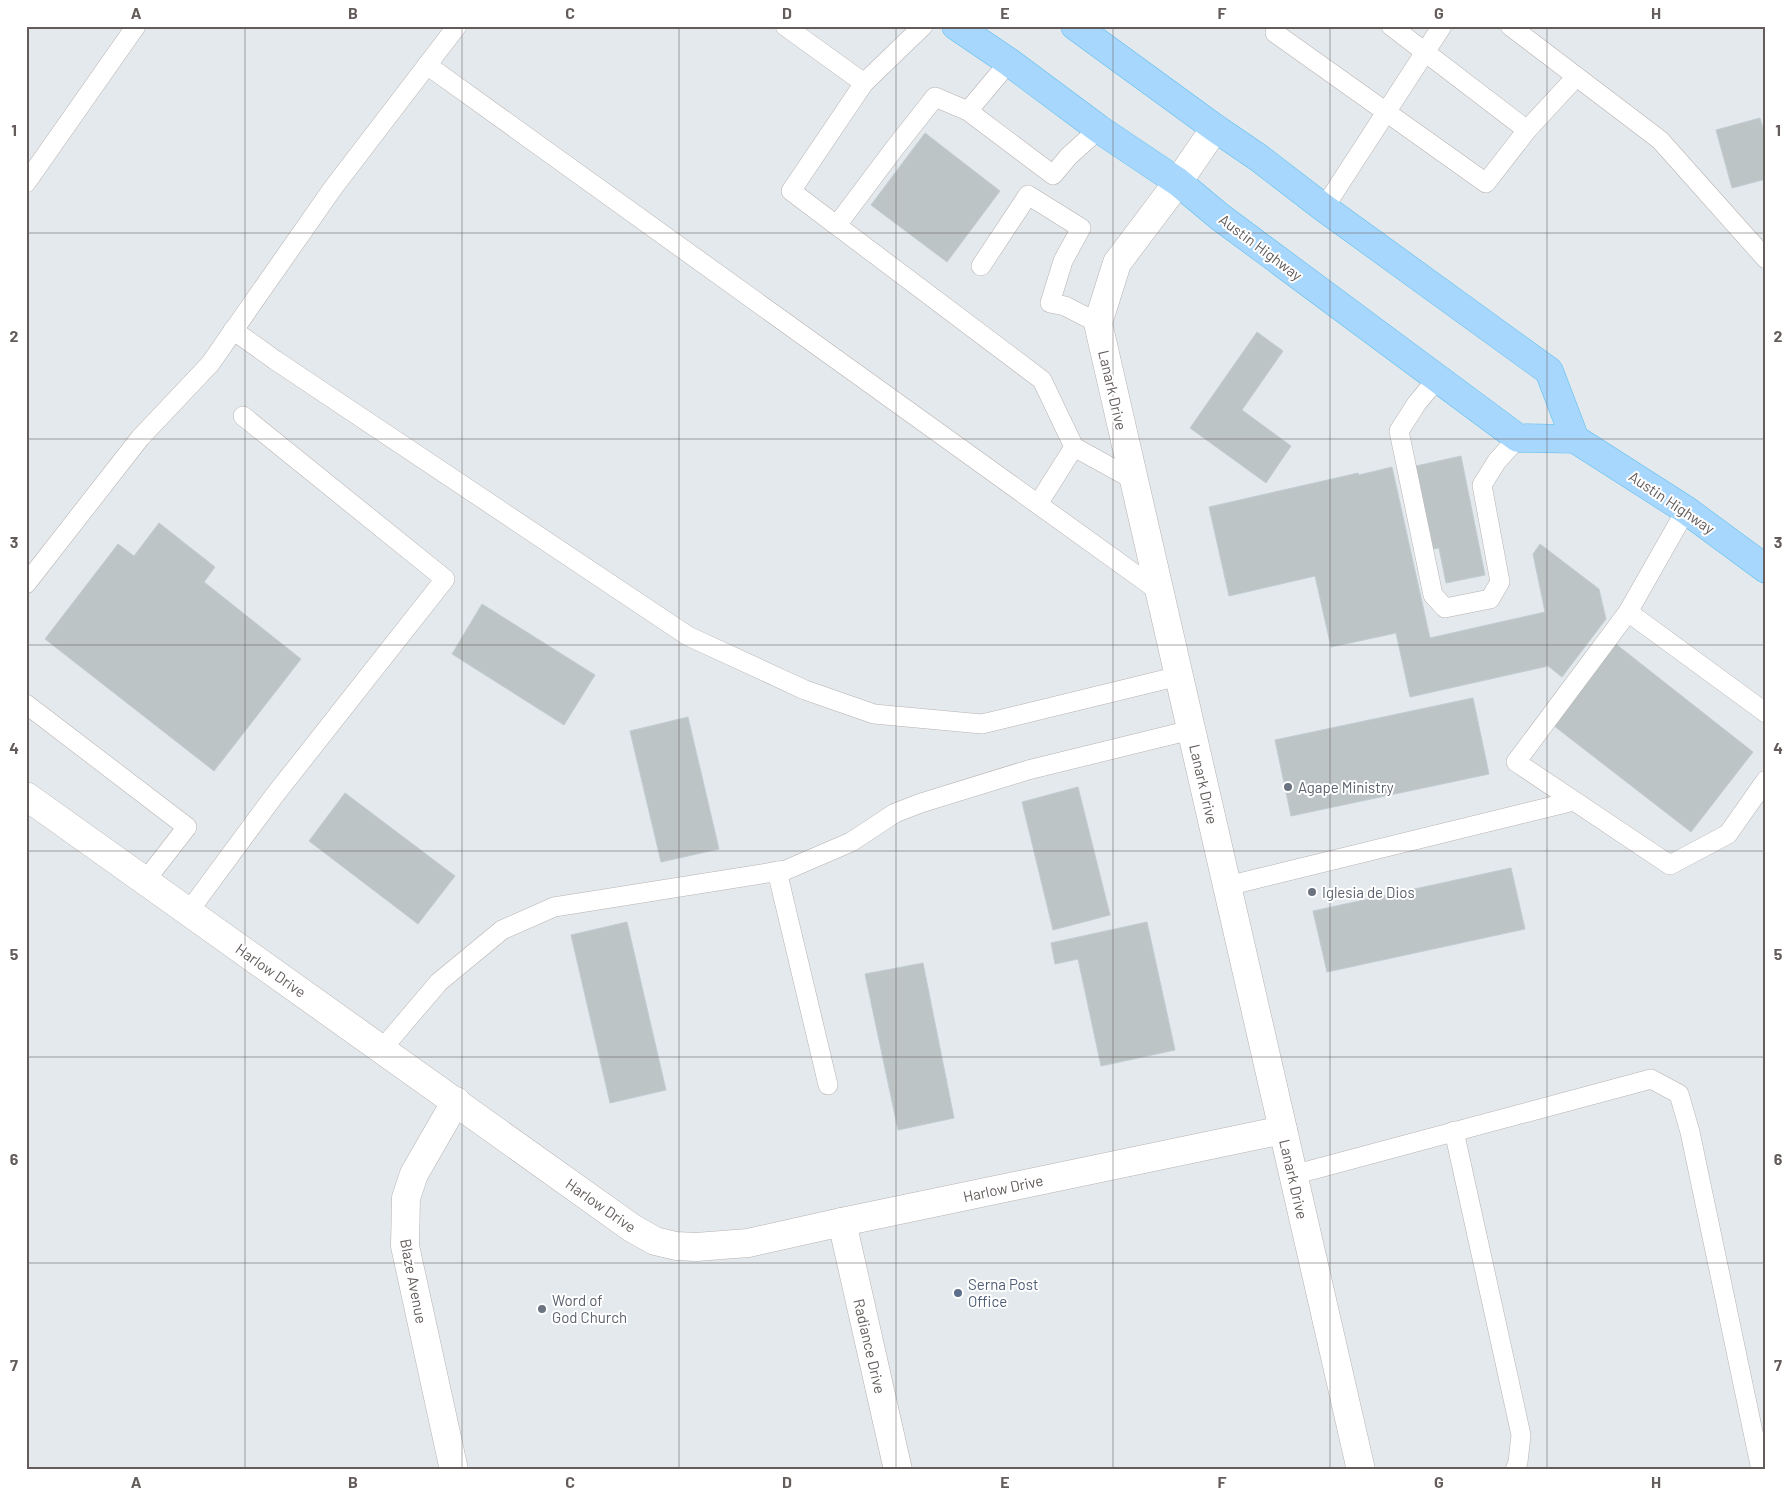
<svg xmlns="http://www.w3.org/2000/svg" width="1792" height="1496" viewBox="0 0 1792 1496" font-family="Barlow,sans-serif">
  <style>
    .building { fill: #bdc4c6; stroke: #c1cdd2 }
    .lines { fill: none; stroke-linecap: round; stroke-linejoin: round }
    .lane-casing { stroke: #b8b2b0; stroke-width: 20 }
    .street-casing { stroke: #b8b2b0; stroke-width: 29 }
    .primary-casing { stroke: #5bbeee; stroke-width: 29 }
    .lane { stroke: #fff; stroke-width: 19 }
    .street { stroke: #fff; stroke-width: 28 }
    .primary { stroke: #a8d7fd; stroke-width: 28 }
    .grid { fill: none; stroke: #635c5b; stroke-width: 1; stroke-opacity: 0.55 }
    .worship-dot { fill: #6b7280; stroke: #fff; stroke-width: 2 }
    .service-dot { fill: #5c6f8a; stroke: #fff; stroke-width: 2 }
    .labels { text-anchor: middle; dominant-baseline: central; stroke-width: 4; stroke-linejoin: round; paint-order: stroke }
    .street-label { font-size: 15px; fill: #635c5b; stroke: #fff }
    .worship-label { font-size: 15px; fill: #5b616d; stroke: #fff; text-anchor: start }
    .service-label { font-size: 15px; fill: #4e5e75; stroke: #fff; text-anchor: start }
    .neatline { fill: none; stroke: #635c5b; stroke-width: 2 }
    .grid-label { font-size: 16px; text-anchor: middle; font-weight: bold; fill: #635c5b }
  </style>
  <rect width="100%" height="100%" fill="#e3e9ed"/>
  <g class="building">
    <polygon points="1760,118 1766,138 1766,179 1732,188 1716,130"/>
    <polygon points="925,133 1000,191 947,262 871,205"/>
    <polygon points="1257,332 1283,351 1242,410 1291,446 1266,483 1190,428"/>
    <polygon points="1461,456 1485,575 1446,583 1439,548 1433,549 1416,466"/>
    <polygon points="1392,467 1430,638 1545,612 1533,554 1540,544 1599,589 1606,619 1562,677 1548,666 1410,697 1396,633 1331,647 1315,576 1229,596 1209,507 1358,473 1359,475"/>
    <polygon points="159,523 215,567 204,582 301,659 214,771 45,639 118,544 134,556"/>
    <polygon points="482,604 595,675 564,725 452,654"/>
    <polygon points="1612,641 1753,752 1691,832 1549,722"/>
    <polygon points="1473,698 1489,774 1291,816 1275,740"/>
    <polygon points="688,717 719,849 661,862 630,731"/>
    <polygon points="1078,787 1110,915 1053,930 1022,802"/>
    <polygon points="345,793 455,876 418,924 309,841"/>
    <polygon points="1511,868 1525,929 1327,972 1313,911"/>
    <polygon points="627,922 666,1090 610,1103 571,935"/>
    <polygon points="1147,922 1175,1050 1101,1066 1078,959 1055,964 1051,943"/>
    <polygon points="923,963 954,1118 898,1130 865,974"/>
  </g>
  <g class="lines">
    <defs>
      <g id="lane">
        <polyline points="785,26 864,83"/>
        <polyline points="923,26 864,83 791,191 1042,380 1074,447 1134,480"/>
        <polyline points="1391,26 1527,130"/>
        <polyline points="1510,26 1660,140 1766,259"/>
        <polyline points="1275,33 1486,183 1527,130 1576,77"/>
        <polyline points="427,65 1160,592"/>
        <polyline points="968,111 1009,62"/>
        <polyline points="26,183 136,26"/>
        <polyline points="1324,208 1442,26"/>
        <polyline points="837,225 894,149 935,97 968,111 1053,175 1069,156 1099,129"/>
        <polyline points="981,266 1028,195 1081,228 1063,261 1050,303 1065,306 1098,323"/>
        <polyline points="233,330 275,360 688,636 805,690 874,714 982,724 1179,676"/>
        <polyline points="1437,379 1417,403 1399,431 1433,595 1445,608 1490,599 1500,582 1482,485 1497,461 1518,438"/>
        <polyline points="1038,504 1074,447"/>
        <polyline points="1686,510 1628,612 1516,762 1670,865 1728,834 1766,780"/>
        <polyline points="26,584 140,438 210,364 333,188 457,26"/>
        <polyline points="1628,612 1766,713"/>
        <polyline points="26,704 187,827 145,881"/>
        <polyline points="777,871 828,1085"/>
        <polyline points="1227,886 1574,801"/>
        <polyline points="189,911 274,796 445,579 243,416"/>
        <polyline points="382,1049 439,982 502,930 554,907 786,870 851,842 895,813 921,803 1028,770 1191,730"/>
        <polyline points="1454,1131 1521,1435 1518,1462 1515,1470"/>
        <polyline points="1293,1175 1651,1079 1679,1094 1690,1132 1761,1470"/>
      </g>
      <g id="street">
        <polyline points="1215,128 1178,182 1117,263 1098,323 1361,1470"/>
        <polyline points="26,796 632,1228 655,1241 676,1246 696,1247 748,1243 842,1222 1283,1130"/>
        <polyline points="842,1222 898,1470"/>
        <polyline points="454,1470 405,1246 406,1198 414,1174 456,1101"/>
      </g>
      <g id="primary">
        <polyline points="956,26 1009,62 1099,129 1178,182 1220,217 1518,438 1575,439 1686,510 1766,569"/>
        <polyline points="1075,26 1215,128 1259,158 1324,208 1549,371 1575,439"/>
      </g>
    </defs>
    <use href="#lane" class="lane-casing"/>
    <use href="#street" class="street-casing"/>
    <use href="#primary" class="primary-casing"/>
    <use href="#lane" class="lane"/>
    <use href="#street" class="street"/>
    <use href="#primary" class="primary"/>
  </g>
  <path class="grid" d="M 245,26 L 245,1470M 462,26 L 462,1470M 679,26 L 679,1470M 896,26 L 896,1470M 1113,26 L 1113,1470M 1330,26 L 1330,1470M 1547,26 L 1547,1470M 26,233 L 1766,233M 26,439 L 1766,439M 26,645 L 1766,645M 26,851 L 1766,851M 26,1057 L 1766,1057M 26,1263 L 1766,1263"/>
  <g class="worship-dot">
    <circle cx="1288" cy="787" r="5"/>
    <circle cx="1312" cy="892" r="5"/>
    <circle cx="542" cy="1309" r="5"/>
  </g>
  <circle class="service-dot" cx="958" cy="1293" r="5"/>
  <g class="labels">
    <g class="street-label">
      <text transform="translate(1261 247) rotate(37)">Austin Highway</text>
      <text transform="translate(1113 390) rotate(77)">Lanark Drive</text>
      <text transform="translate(1672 502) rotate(34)">Austin Highway</text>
      <text transform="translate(1204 784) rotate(77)">Lanark Drive</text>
      <text transform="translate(271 970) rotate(35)">Harlow Drive</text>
      <text transform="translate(1294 1179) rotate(77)">Lanark Drive</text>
      <text transform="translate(1003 1188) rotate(-12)">Harlow Drive</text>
      <text transform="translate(601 1205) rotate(35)">Harlow Drive</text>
      <text transform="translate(414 1281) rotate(79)">Blaze Avenue</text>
      <text transform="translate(870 1346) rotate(77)">Radiance Drive</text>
    </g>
    <g class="worship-label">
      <text x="1298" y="787">Agape Ministry</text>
      <text x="1322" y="892">Iglesia de Dios</text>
      <text x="552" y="1300">Word of<tspan x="552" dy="17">God Church</tspan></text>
    </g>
    <g class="service-label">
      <text x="968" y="1284">Serna Post<tspan x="968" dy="17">Office</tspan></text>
    </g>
  </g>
  <rect width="1792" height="1496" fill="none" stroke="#ffffff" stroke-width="55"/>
  <rect x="28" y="28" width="1736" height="1440" class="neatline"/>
  <g class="grid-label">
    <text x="136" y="19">A</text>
    <text x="353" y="19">B</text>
    <text x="570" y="19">C</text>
    <text x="787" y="19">D</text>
    <text x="1005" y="19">E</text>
    <text x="1222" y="19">F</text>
    <text x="1439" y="19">G</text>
    <text x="1656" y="19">H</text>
    <text x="14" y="136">1</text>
    <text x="1778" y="136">1</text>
    <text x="14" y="342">2</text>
    <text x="1778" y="342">2</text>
    <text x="14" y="548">3</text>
    <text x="1778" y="548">3</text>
    <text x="14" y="754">4</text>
    <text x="1778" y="754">4</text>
    <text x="14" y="960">5</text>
    <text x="1778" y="960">5</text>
    <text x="14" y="1165">6</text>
    <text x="1778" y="1165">6</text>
    <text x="14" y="1371">7</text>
    <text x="1778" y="1371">7</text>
    <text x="136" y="1488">A</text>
    <text x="353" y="1488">B</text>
    <text x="570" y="1488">C</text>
    <text x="787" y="1488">D</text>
    <text x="1005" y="1488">E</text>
    <text x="1222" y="1488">F</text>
    <text x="1439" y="1488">G</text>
    <text x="1656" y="1488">H</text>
  </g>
</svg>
